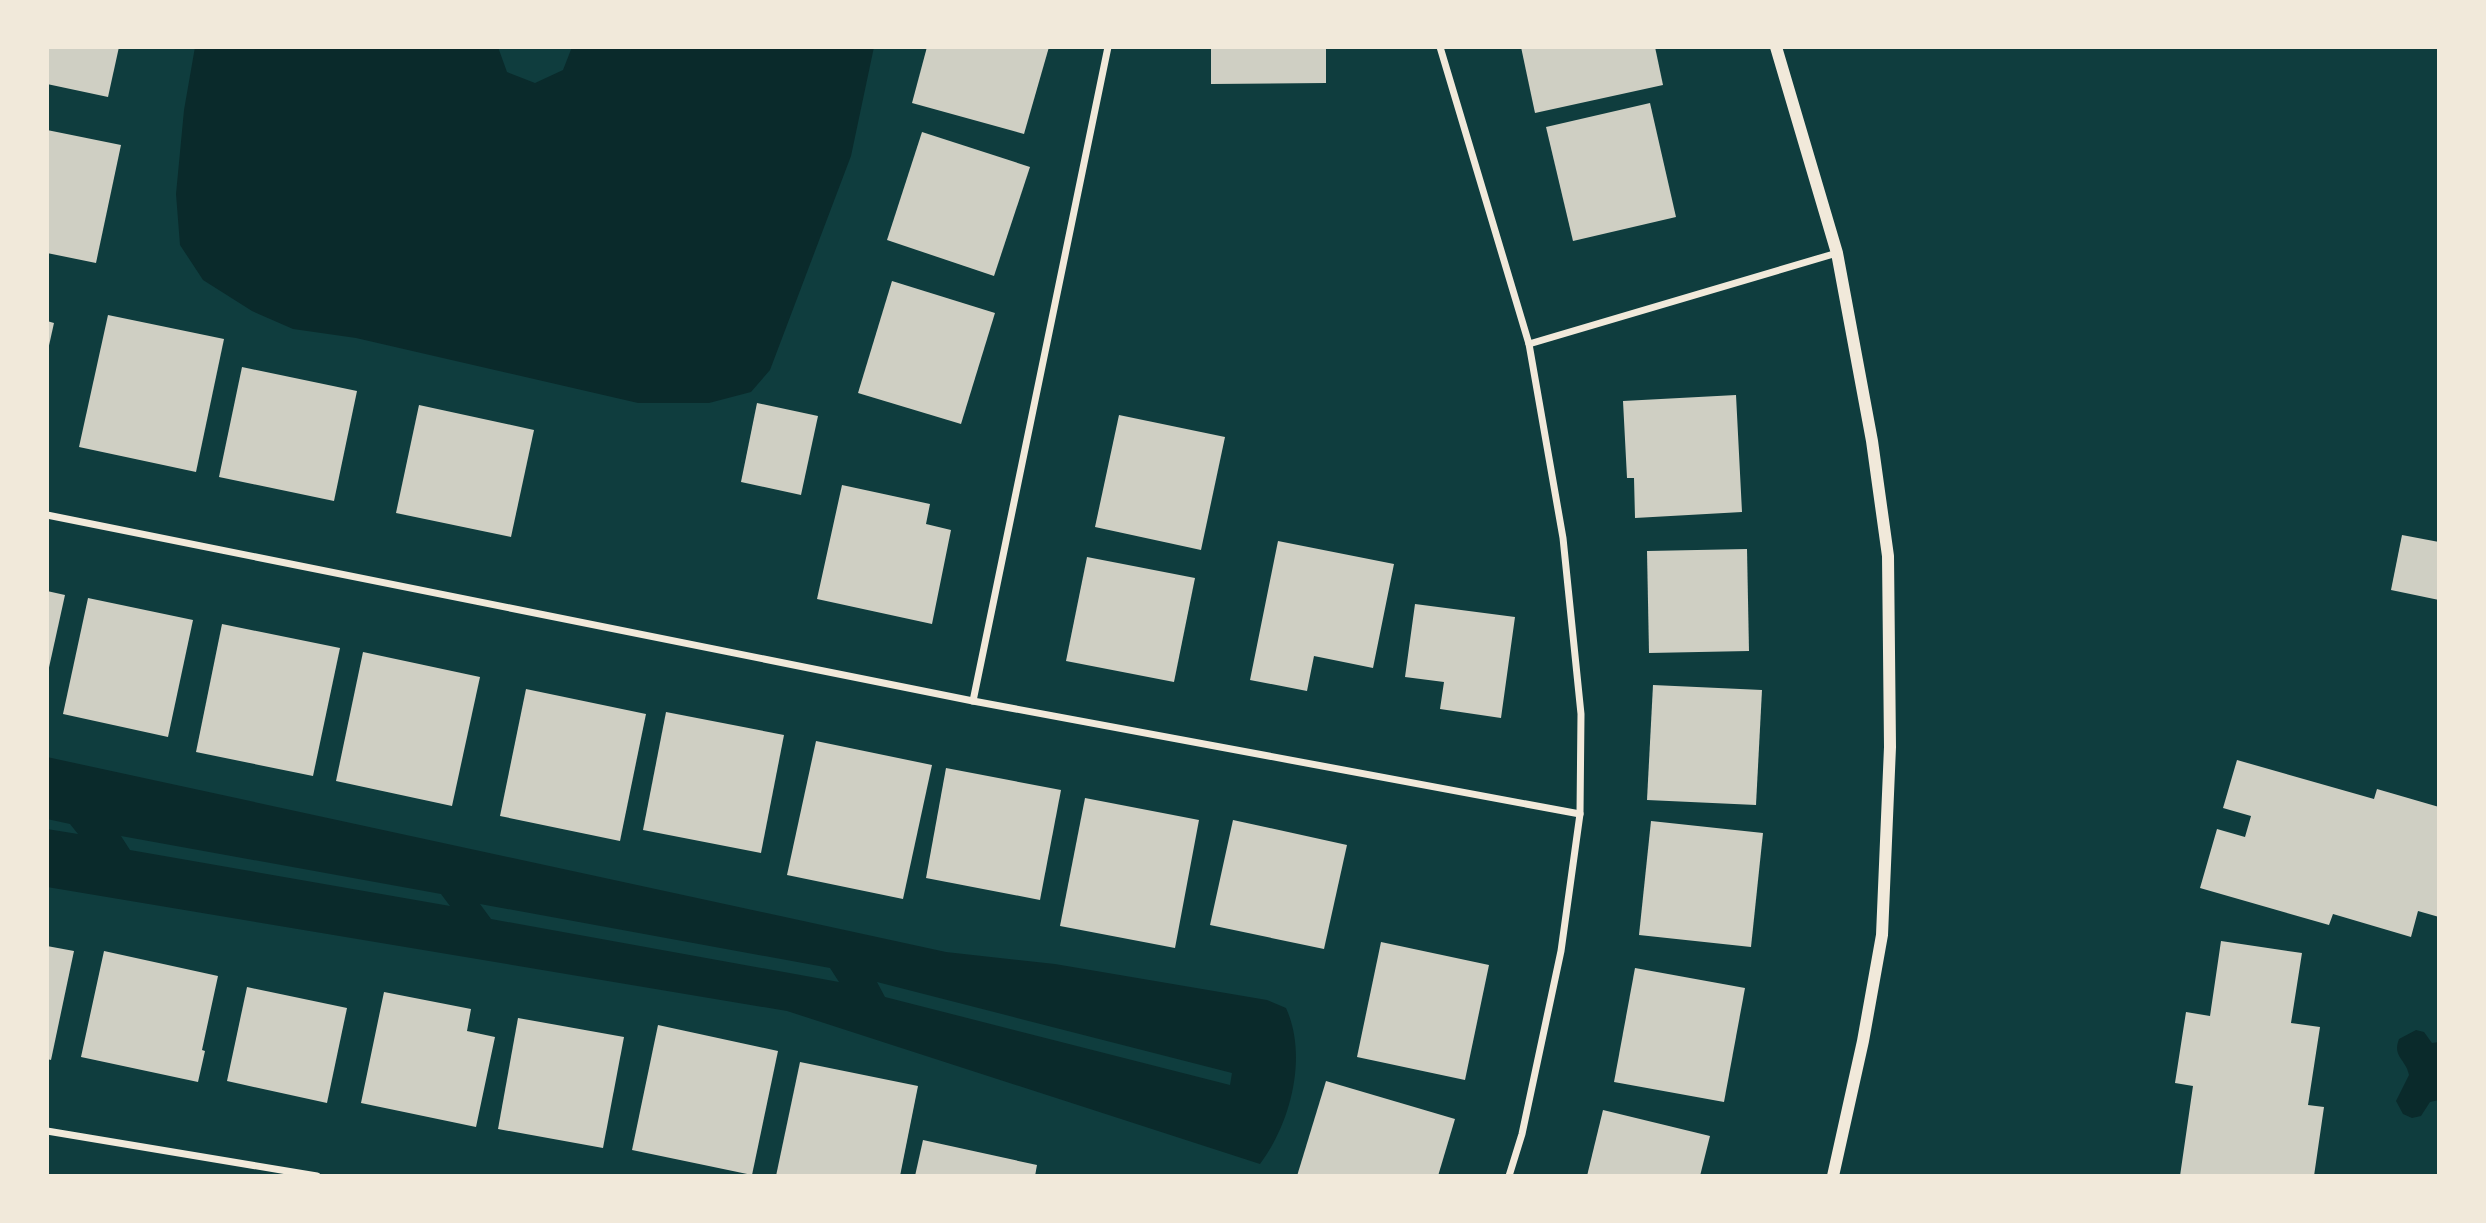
<svg xmlns="http://www.w3.org/2000/svg" width="2486" height="1223" viewBox="0 0 2486 1223" font-family="'Zilla Slab',serif">
  <style>
    .water { fill: #0a2a2b; fill-rule: evenodd }
    .building { fill: #cfcfc3 }
    .lines { fill: none; stroke-linecap: round; stroke-linejoin: round }
    .minor { stroke: #f1e9da; stroke-width: 7 }
    .tertiary { stroke: #f1e9da; stroke-width: 12 }
  </style>
  <rect width="100%" height="100%" fill="#0f3d3e"/>
  <g class="water">
    <polygon points="195,47 498,47 507,72 535,83 563,70 572,47 874,47 851,156 770,370 751,392 709,403 638,403 356,338 293,329 252,311 203,280 180,245 176,194 184,110"/>
    <path d="M 47,757 L 946,952 L 1055,964 L 1267,1000 L 1286,1008 C 1308,1056 1291,1123 1260,1164 L 787,1011 L 47,887 L 47,829 L 78,834 L 70,824 L 47,819 ZM 121,836 L 441,894 L 450,906 L 130,850 ZM 480,904 L 830,968 L 839,982 L 491,919 ZM 877,982 L 1232,1073 L 1230,1085 L 885,997 Z"/>
    <path d="M 2416,1030 L 2424,1032 L 2432,1043 L 2439,1042 L 2439,1100 L 2430,1102 L 2421,1116 L 2412,1118 L 2403,1114 L 2396,1101 L 2409,1075 C 2406,1059 2392,1057 2399,1039 Z"/>
  </g>
  <g class="building">
    <polygon points="47,47 119,47 108,97 47,84"/>
    <polygon points="927,47 1049,47 1024,134 912,103"/>
    <polygon points="1211,47 1326,47 1326,83 1211,84"/>
    <polygon points="1521,47 1655,47 1663,85 1535,113"/>
    <polygon points="1650,103 1676,217 1573,241 1546,127"/>
    <polygon points="47,130 121,145 96,263 47,253"/>
    <polygon points="922,132 1030,167 994,276 887,240"/>
    <polygon points="892,281 995,313 961,424 858,393"/>
    <polygon points="108,315 224,339 196,472 79,447"/>
    <polygon points="47,321 54,323 48,350 47,350"/>
    <polygon points="242,367 357,391 334,501 219,477"/>
    <polygon points="1736,395 1742,512 1635,518 1634,478 1627,478 1623,401"/>
    <polygon points="757,403 818,416 801,495 741,482"/>
    <polygon points="419,405 534,430 511,537 396,513"/>
    <polygon points="1119,415 1225,437 1201,550 1095,527"/>
    <polygon points="842,485 930,504 926,524 951,530 932,624 817,599"/>
    <polygon points="2402,535 2439,542 2439,600 2391,590"/>
    <polygon points="1278,541 1394,564 1373,668 1314,656 1307,691 1250,680"/>
    <polygon points="1747,549 1749,651 1649,653 1647,551"/>
    <polygon points="1087,557 1195,578 1174,682 1066,661"/>
    <polygon points="47,591 65,595 48,672 47,672"/>
    <polygon points="88,598 193,620 168,737 63,714"/>
    <polygon points="1415,604 1515,617 1501,718 1440,709 1444,682 1405,677"/>
    <polygon points="222,624 340,648 313,776 196,752"/>
    <polygon points="363,652 480,677 452,806 336,781"/>
    <polygon points="1653,685 1762,690 1756,805 1647,800"/>
    <polygon points="526,689 646,714 620,841 500,816"/>
    <polygon points="666,712 784,735 761,853 643,830"/>
    <polygon points="816,741 932,765 903,899 787,875"/>
    <polygon points="2237,760 2374,799 2377,789 2439,807 2439,917 2418,911 2411,937 2333,914 2329,925 2200,888 2217,829 2245,837 2251,816 2223,808"/>
    <polygon points="946,768 1061,790 1040,900 926,878"/>
    <polygon points="1085,798 1199,820 1175,948 1060,926"/>
    <polygon points="1233,820 1347,845 1324,949 1210,925"/>
    <polygon points="1651,821 1763,833 1751,947 1639,935"/>
    <polygon points="2221,941 2302,953 2291,1023 2320,1027 2308,1105 2324,1107 2314,1176 2180,1176 2193,1086 2175,1083 2186,1012 2210,1016"/>
    <polygon points="1381,942 1489,965 1465,1080 1357,1057"/>
    <polygon points="47,946 74,951 51,1060 47,1059"/>
    <polygon points="104,951 218,976 202,1050 205,1051 198,1082 81,1057"/>
    <polygon points="1635,968 1745,988 1724,1102 1614,1082"/>
    <polygon points="247,987 347,1008 327,1103 227,1081"/>
    <polygon points="384,992 471,1009 467,1031 495,1037 476,1127 361,1103"/>
    <polygon points="518,1018 624,1037 603,1148 498,1129"/>
    <polygon points="658,1025 778,1051 752,1175 632,1150"/>
    <polygon points="800,1062 918,1086 900,1176 776,1176"/>
    <polygon points="1326,1081 1455,1119 1438,1176 1297,1176"/>
    <polygon points="1603,1110 1710,1136 1700,1176 1587,1176"/>
    <polygon points="923,1140 1037,1165 1035,1176 915,1176"/>
  </g>
  <g class="lines">
    <g class="minor">
      <polyline points="1440,47 1529,344 1563,538 1581,714 1580,814 1561,951 1522,1134 1509,1176"/>
      <polyline points="1529,344 1837,253"/>
      <polyline points="47,515 973,701 1580,814"/>
      <polyline points="973,701 1108,47"/>
      <polyline points="47,1131 317,1176"/>
    </g>
    <polyline class="tertiary" points="1776,47 1837,253 1872,441 1888,556 1890,747 1882,935 1863,1041 1833,1176"/>
  </g>
  <rect width="2486" height="1223" fill="none" stroke="#f1e9da" stroke-width="98"/>
</svg>
